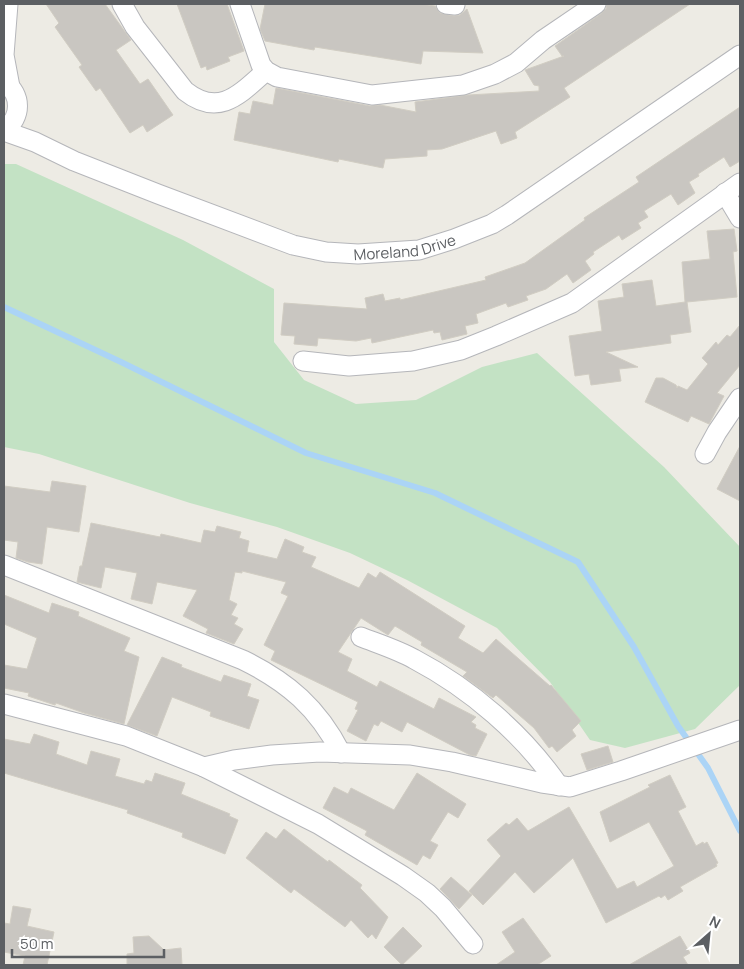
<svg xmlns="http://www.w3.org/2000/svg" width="744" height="969" viewBox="0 0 744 969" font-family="Manrope,sans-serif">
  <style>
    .green { fill: #c3e2c4 }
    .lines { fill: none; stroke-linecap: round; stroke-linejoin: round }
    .stream { stroke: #abd4f6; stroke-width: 6 }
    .building { fill: #c9c6c1; stroke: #d1cdc3 }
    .street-casing { stroke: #b5b6ba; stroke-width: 21 }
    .street { stroke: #fff; stroke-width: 19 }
    .labels { text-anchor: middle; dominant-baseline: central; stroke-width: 4; stroke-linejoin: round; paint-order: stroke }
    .street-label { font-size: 15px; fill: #5c5f63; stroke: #fff }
  </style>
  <rect width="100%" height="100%" fill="#edebe4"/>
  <polygon class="green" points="4,164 16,164 183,240 274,289 274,342 304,380 356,404 416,400 482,367 537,353 664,467 740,547 740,685 695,729 625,748 590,740 550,682 497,628 407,580 350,553 277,527 190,503 39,454 4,447"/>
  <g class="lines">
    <polyline class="stream" points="4,307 121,362 306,453 435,493 578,562 634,647 678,726 708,768 740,831"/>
  </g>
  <g class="building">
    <polygon points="46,4 105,4 131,40 116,50 140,84 148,79 173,115 147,132 143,125 130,133 100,88 96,91 79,67 82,65 55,27 59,23"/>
    <polygon points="177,4 227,4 244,51 228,57 230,61 207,70 206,66 201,68"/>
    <polygon points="265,4 421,4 435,6 440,13 454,16 460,15 467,9 483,53 423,51 421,64 315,47 314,50 265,41 260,29"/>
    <polygon points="607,4 690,4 564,88 570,97 515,132 517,138 501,144 496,131 442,149 427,150 427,156 385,159 383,168 339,159 338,162 234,140 239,112 250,114 253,101 273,105 276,88 370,106 380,105 416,112 415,102 468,95 539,91 539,86 534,85 525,70 564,56 562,56 555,46 602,13 606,9"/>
    <polygon points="740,107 740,161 730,167 724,157 698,174 699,176 689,182 695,193 678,205 671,194 644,211 648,217 638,223 641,228 622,240 619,235 593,252 594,254 585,261 591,270 573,283 567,274 546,289 526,296 528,300 508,307 506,303 476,314 478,323 465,326 467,334 442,340 440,332 434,333 433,330 372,343 371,338 356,341 318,338 317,346 294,344 295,336 281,335 284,303 367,309 365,298 383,294 385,301 400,298 400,300 486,280 485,277 525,263 585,220 584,218 639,182 636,177"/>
    <polygon points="734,229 737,251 733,252 737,297 687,302 691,332 670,335 671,343 606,352 638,367 619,369 621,381 591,385 589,374 575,376 569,336 602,331 598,301 624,297 622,284 652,280 656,306 685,302 682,262 710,259 707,231"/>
    <polygon points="740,325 740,365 717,393 724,396 709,424 691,416 688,422 645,402 656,378 663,378 676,385 677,388 678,386 687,390 708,364 702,358 716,342 718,345 727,335 730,337"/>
    <polygon points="740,446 740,501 717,489"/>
    <polygon points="52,481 86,486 79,532 47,527 42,564 28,562 16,558 18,542 4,540 4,486 50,492"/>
    <polygon points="91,523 160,537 161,534 201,543 204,530 215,532 217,526 241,532 239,538 249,541 247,552 277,559 285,539 304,547 302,552 316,557 311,567 359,588 368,573 376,578 380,572 465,626 458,638 483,653 496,639 550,686 551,685 581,721 572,730 576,736 557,752 552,746 549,748 534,728 496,695 493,698 463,676 467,672 421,645 422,642 395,626 388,635 361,618 338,652 352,659 347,671 377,687 380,681 434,709 439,698 476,717 471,722 476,725 475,728 487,734 476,756 470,755 407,722 402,732 381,721 378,726 374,724 366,741 347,731 358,710 355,709 358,702 271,660 275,651 264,645 288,596 281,593 286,582 242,571 242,573 235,572 229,600 237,604 231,615 238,618 234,624 243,629 234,644 206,633 208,629 183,616 197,590 157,582 152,604 131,599 137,573 105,567 101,588 77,582 80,566 82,566"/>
    <polygon points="4,595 49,613 52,603 79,612 78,616 130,638 124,651 139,657 124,724 84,713 56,703 55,705 28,696 29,693 4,688 4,665 27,669 37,638 4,624"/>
    <polygon points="162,657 182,665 181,667 221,682 224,675 251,684 247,696 259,700 249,729 210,716 211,712 172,697 157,736 127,725"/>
    <polygon points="34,734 59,742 56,754 87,765 91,751 120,759 115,776 144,784 146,780 152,782 155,773 185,783 181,794 230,814 229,816 238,820 225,854 182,837 183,833 127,813 128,810 4,773 4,739 30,744"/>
    <polygon points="608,746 613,762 587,770 581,754"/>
    <polygon points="417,773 466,804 458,818 448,812 430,841 438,845 430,859 423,855 417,865 365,835 367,831 323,808 334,787 348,794 351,788 394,810"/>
    <polygon points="670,775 686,807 678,811 696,846 703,842 704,844 707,842 718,863 716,864 717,866 680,887 683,891 668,900 665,895 661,898 659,896 606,923 573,858 534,893 515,872 483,905 469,891 501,856 487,840 506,823 509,825 517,818 528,831 569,807 617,889 634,881 637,887 674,866 649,822 610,842 600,812 650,787 648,785"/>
    <polygon points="284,829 328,862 329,860 362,885 360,888 388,917 376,939 372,934 368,938 351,920 345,927 294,889 291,893 246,858 266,832 276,839"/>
    <polygon points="451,877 472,895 459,909 440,889"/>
    <polygon points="13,906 31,909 27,926 54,932 47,965 23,965 25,956 4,952 4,923 10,924"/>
    <polygon points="523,918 551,956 537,965 496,965 515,952 502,932"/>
    <polygon points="403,927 422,946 402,965 384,947"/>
    <polygon points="149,936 164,950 181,948 182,965 127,965 127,954 134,953 133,937"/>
    <polygon points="680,936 690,953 683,957 688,965 629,965"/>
  </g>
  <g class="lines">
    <defs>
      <g id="street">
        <polyline points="8,4 4,55 10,87"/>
        <path d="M 122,4 L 135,27 L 185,91 C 219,118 240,94 266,71"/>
        <polyline points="240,4 261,65 266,71 277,77 372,95 463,85 495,74 516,63 543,40 596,4"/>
        <polyline points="446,4 455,5"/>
        <path d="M 4,82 C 22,94 22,118 4,130"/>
        <path id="s1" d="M 4,131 L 35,142 L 74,161 L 158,194 L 293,245 L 326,252 L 358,254 L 419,250 L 454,239 L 492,224 L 507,215 L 740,55"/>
        <polyline points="725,193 740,218"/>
        <polyline points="303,361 349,366 413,361 461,350 496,336 572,303 740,183"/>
        <polyline points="705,454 717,432 740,398"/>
        <path d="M 4,565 L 243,660 C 288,682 318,708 341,753"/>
        <path d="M 361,637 C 379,644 398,650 414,659 C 471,689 523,734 559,786"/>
        <polyline points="4,704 126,736 204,767 234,760 272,755 320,752 410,755 452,762 542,783 570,787 621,771 740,730"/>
        <polyline points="204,767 318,824 403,876 427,893 443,908 473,944"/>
      </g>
    </defs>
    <use href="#street" class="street-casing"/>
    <use href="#street" class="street"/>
  </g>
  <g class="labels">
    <g class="street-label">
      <text stroke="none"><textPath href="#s1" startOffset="424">Moreland Drive</textPath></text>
    </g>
  </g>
  <rect width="744" height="969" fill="none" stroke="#5c5f63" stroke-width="10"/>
  <g transform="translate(709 934) rotate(27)" stroke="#ffffff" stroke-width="4" paint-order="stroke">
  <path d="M0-4L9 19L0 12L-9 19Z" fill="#5c5f63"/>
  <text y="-8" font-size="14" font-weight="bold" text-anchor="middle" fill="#5c5f63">N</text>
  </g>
  <path d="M12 949v8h152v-8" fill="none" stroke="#5c5f63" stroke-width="2.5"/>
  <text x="20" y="949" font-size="15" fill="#5c5f63" stroke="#ffffff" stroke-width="4" paint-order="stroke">50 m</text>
</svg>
